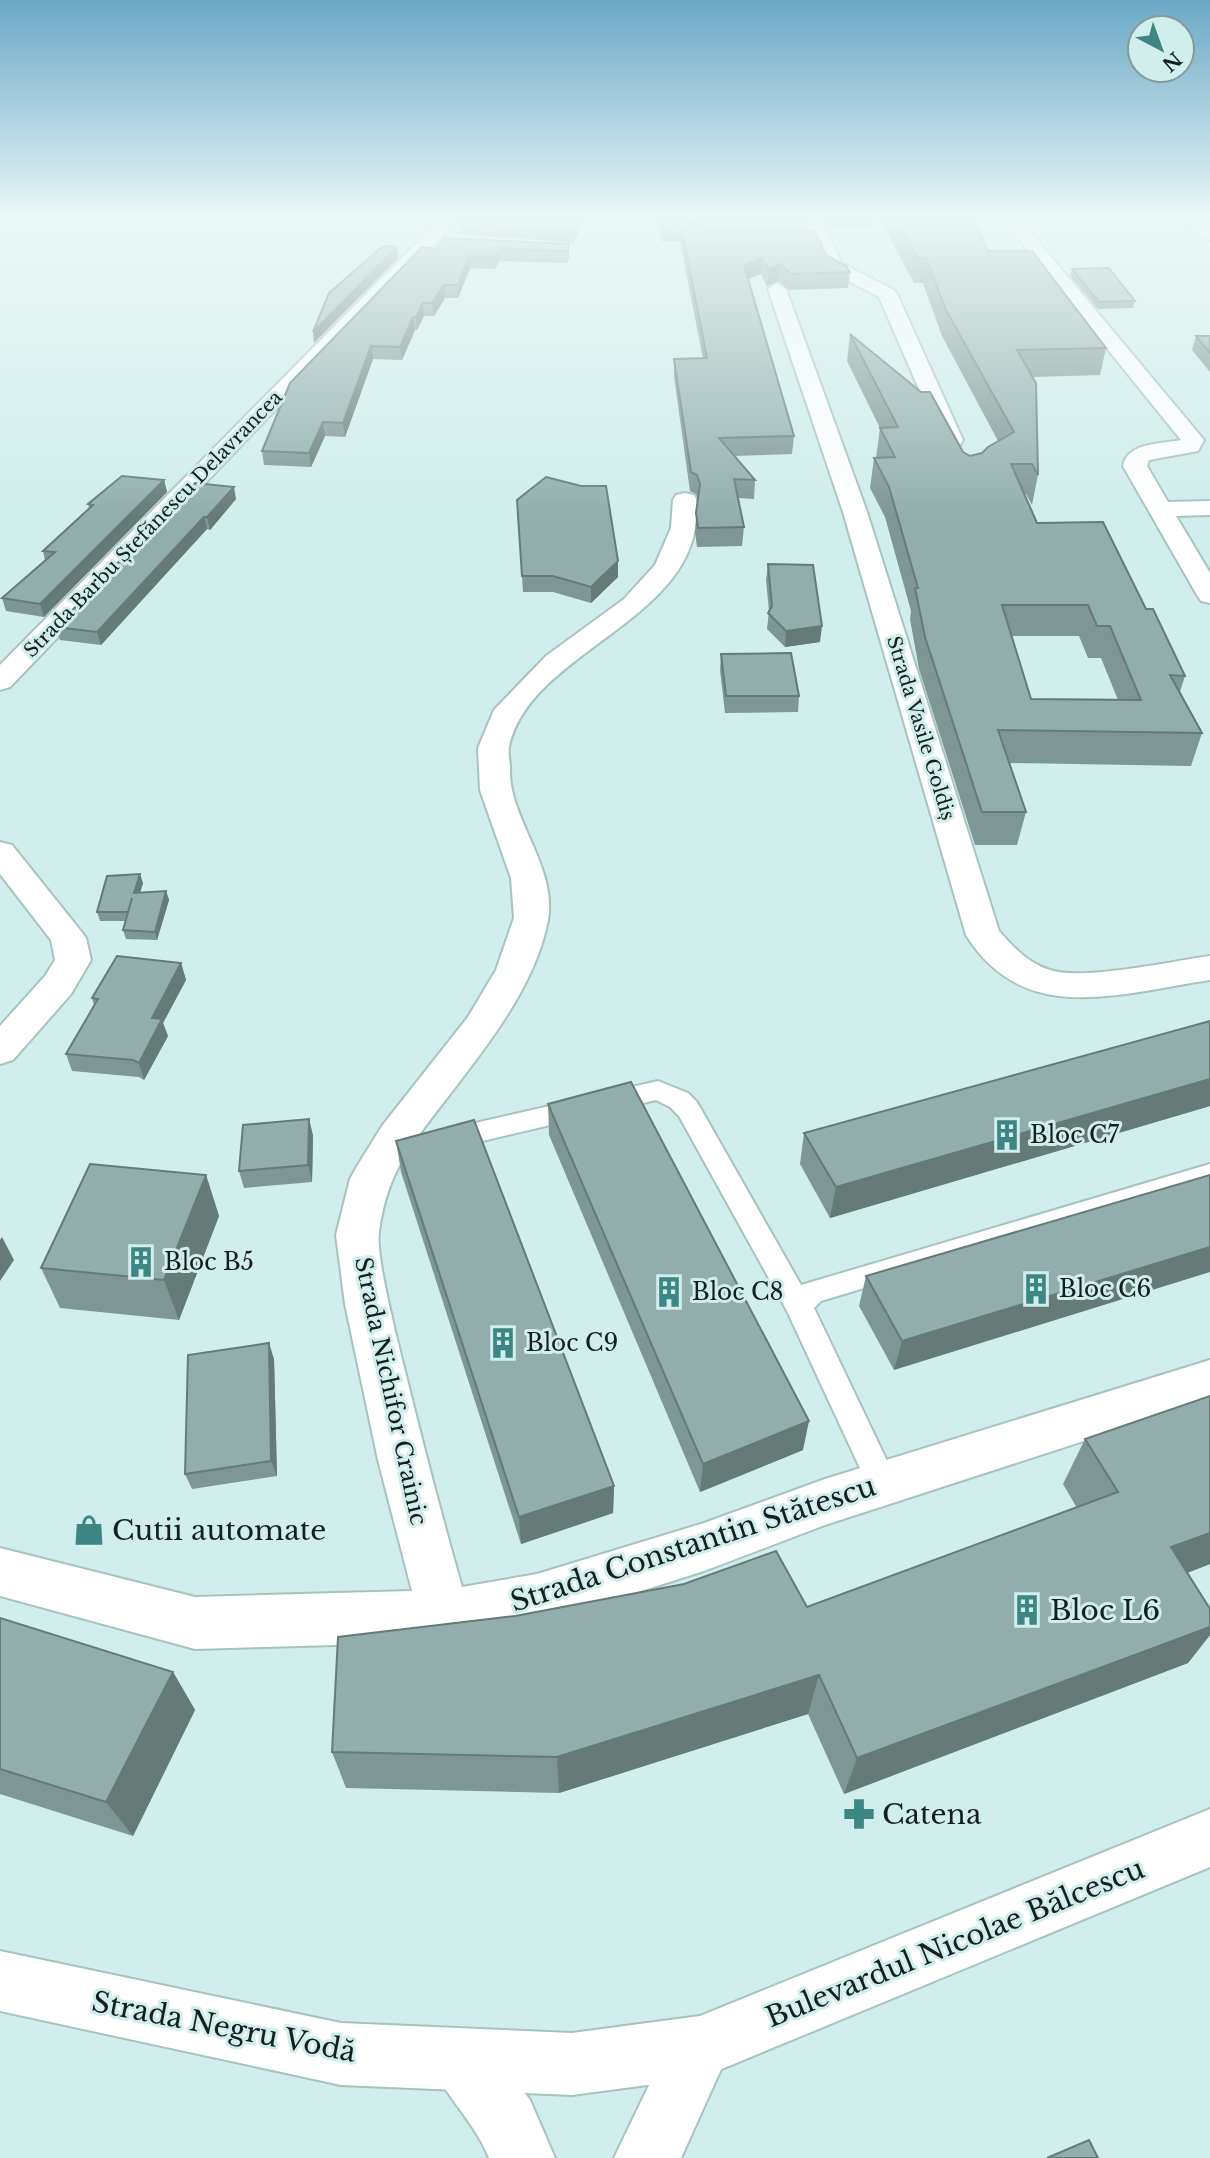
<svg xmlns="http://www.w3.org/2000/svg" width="1210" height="2158" viewBox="0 0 1210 2158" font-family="'Libre Baskerville',serif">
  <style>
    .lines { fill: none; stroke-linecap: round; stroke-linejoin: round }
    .lane-casing { stroke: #a6c3c1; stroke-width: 4 }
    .street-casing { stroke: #a6c3c1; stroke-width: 4 }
    .secondary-casing { stroke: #a6c3c1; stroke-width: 4 }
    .primary-casing { stroke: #a6c3c1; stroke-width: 4 }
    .lane { fill: #fff; fill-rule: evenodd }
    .street { fill: #fff; fill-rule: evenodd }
    .secondary { fill: #fff; fill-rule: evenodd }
    .primary { fill: #fff; fill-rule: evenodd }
    .wall { fill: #7e9694; fill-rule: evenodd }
    .shaded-wall { fill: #667a78 }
    .building { fill: #92aeac; stroke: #667a78; stroke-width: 2; fill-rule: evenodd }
    .labels { text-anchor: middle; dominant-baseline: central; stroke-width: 6; stroke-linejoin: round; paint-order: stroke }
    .far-street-label { font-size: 19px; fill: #141f1e; stroke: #d0eeeb }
    .poi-label { font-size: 23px; fill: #141f1e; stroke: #d0eeeb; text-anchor: start }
    .street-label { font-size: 23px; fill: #141f1e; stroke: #d0eeeb }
    .near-poi-label { font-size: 28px; fill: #141f1e; stroke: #d0eeeb; text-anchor: start }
    .near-street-label { font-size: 28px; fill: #141f1e; stroke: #d0eeeb }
  </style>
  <rect width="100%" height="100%" fill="#d0eeeb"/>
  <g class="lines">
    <defs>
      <polygon id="lane" points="658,1081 688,1093 697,1102 801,1285 1210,1164 1210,1184 821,1301 814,1308 898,1484 894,1494 883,1498 872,1494 787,1311 679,1116 670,1107 656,1100 449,1149 440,1146 436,1139 440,1132 449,1129"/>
      <g id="street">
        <polygon points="443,216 461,216 10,687 0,690 0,665"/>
        <polygon points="804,216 820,216 841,263 894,290 897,294 963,440 960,445 944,445 941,440 879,297 827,270"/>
        <path d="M 1000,216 L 1017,216 L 1204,440 L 1198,451 L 1149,460 L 1147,466 L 1168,502 L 1210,501 L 1210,515 L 1176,516 L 1210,573 L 1210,603 L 1201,601 L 1197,595 L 1123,466 C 1127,442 1162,444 1181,440 Z"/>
        <polygon points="1181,216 1199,216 1210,226 1210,240 1204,239"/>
        <path d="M 777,283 L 786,289 L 867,512 L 999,931 C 1014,948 1028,963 1050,970 C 1082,981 1173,961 1210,956 L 1210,980 C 1120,993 1024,1028 966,935 L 843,512 L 768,289 Z"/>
        <path d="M 685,493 L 694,495 C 699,502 696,510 696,519 C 690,622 528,654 509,747 C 508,752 509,759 510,765 C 510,773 510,782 512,790 C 521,832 556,874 548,920 C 533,1002 458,1079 411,1146 C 393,1172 383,1200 379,1232 C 376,1254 391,1312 396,1335 C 417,1420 438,1504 462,1587 L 537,1574 L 704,1523 L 825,1479 L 1210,1360 L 1210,1400 L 825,1525 L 704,1571 L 537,1624 L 444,1642 L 195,1649 L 0,1596 L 0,1548 L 195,1597 L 412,1591 L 378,1460 L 345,1304 L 336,1235 L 350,1179 L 356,1168 L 382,1126 L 468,1017 L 496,970 L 514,918 L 511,878 L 480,790 L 478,748 L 494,710 L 546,656 L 624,599 L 655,565 L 671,528 L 673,500 L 676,495 Z"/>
        <polygon points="0,842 12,845 80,930 86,938 91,960 71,994 13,1060 0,1064 0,1026 45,976 55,960 51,940 0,874"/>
      </g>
      <g id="secondary">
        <polygon points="700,2016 722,2025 731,2047 681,2158 614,2158 678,2025"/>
        <path d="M 461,2029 L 483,2038 L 530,2100 L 555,2158 L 489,2158 C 475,2122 444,2096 430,2060 L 439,2038 Z"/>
      </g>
      <polygon id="primary" points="1210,1809 1210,1867 700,2078 572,2095 341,2085 0,2011 0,1951 341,2023 572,2033 700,2016"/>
    </defs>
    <use href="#lane" class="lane-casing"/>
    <use href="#street" class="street-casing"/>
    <use href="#secondary" class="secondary-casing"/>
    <use href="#primary" class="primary-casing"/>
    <use href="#lane" class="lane"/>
    <use href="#street" class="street"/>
    <use href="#secondary" class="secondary"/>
    <use href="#primary" class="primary"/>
  </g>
  <g class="wall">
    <polygon points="584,216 574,243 459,234 459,223"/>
    <polygon points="653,216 808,216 807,231 826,255 850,272 848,288 789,290 778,281 767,286 761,274 748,279 794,436 792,454 734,456 755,480 754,499 738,498 744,527 742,546 697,547 695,532 698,499 696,494 690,491 674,377 674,359 703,359 680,241 662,242"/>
    <polygon points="821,216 875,216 873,228 828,227"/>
    <path d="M 879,216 L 972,216 L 988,251 L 1106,348 L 1100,375 L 1032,377 L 1038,475 L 1032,505 L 1026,494 L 1024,494 L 1037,523 L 1146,609 L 1185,676 L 1180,692 L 1202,733 L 1191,766 L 1009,763 L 1026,812 L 1017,845 L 975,845 L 919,669 L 910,619 L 911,611 L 885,517 L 870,488 L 874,458 L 876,458 L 880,428 L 847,361 L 850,334 L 963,452 L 970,456 L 982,453 L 998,441 L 942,336 L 923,283 L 914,283 L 879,218 ZM 1012,636 L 1079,636 L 1088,658 L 1101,658 L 1118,700 L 1031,699 Z"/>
    <polygon points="569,244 569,257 567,263 499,261 495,269 470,268 458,298 445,298 434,316 424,316 417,330 415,330 402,360 373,359 345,437 325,436 311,467 264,465 262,451 436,249"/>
    <polygon points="1072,269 1135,301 1133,308 1098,309 1070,276"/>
    <polygon points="1196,336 1210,336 1210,372 1192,350"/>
    <polygon points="164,480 167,492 44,617 6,611 2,598 45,560 43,551 89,508 88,504"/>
    <polygon points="195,483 236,499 210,530 207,529 101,645 60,640 56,627"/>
    <polygon points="517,500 618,577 591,603 553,592 523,592"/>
    <polygon points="768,564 820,642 785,647 767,629 769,611 766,580"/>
    <polygon points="721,654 799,696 798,712 725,713 720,670"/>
    <polygon points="143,883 140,893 166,891 169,900 157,940 126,939 123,930 126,921 100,921 97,912"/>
    <polygon points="181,963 186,980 163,1023 168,1036 144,1080 139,1077 72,1071 66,1054 94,1005 92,998"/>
    <polygon points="1210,1021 1210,1106 830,1218 800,1164 804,1133"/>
    <polygon points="548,1104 803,1450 700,1492 549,1135"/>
    <polygon points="309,1119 313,1136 312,1182 244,1188 239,1171"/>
    <polygon points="396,1141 614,1486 613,1513 521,1544 401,1172"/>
    <polygon points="206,1175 219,1216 179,1320 60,1308 41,1268"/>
    <polygon points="1210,1175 894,1370 859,1306 866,1276"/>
    <polygon points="274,1359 277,1476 192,1489 185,1474"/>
    <polygon points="1210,1396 1210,1564 1187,1573 1210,1609 1210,1635 1188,1663 844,1794 808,1714 559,1793 346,1788 332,1752 807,1607 1077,1508 1063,1484 1085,1439"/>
    <polygon points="0,1618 173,1672 195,1710 133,1836 0,1794"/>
  </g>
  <g class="shaded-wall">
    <polygon points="580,216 584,216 574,243 574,231"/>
    <polygon points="699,216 701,216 700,230 689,221"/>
    <polygon points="569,244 569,257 567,263 567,251"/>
    <polygon points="397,247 398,258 314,343 313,332"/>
    <polygon points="499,249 499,261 495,269 495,257"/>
    <polygon points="469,256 470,268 458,298 458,285"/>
    <polygon points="762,258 761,274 743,281 744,265"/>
    <polygon points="780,264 778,281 767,286 769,270"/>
    <polygon points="444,285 445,298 434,316 432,303"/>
    <polygon points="423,303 424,316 417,330 416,317"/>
    <polygon points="413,317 415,330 402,360 400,347"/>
    <polygon points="371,346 373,359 345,437 343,423"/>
    <polygon points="323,422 325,436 311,467 309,453"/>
    <polygon points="164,480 167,492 44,617 40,604"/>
    <polygon points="234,487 236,499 210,530 207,517"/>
    <polygon points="204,517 207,529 101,645 97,632"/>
    <polygon points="618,561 618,577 591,603 591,587"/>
    <polygon points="822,626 820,642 785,647 786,631"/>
    <polygon points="140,874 143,883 137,902 134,893"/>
    <polygon points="166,891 169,900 157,940 155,932"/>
    <polygon points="181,963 186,980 163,1023 168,1036 144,1080 139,1063 152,1018"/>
    <polygon points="1210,1079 1210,1106 830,1218 836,1187"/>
    <polygon points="309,1119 313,1136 312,1182 308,1165"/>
    <polygon points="206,1175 219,1216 179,1320 164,1280"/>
    <polygon points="2,1237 14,1260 0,1281 0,1240"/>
    <polygon points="1210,1247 1210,1272 894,1370 902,1341"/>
    <polygon points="269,1343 274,1359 277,1476 271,1461"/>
    <polygon points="809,1421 803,1450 700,1492 703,1464"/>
    <polygon points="614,1486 613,1513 521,1544 519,1517"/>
    <polygon points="1210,1533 1210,1564 1143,1590 1171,1547"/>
    <polygon points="1210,1627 1210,1635 1188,1663 844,1794 857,1758"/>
    <polygon points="173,1672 195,1710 133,1836 106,1802"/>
    <polygon points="819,1675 808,1714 559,1793 557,1757"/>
  </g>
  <g class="building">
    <polygon points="465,216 580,216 574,231 459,223"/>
    <polygon points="659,216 699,216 689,221 701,230 815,231 826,255 846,266 850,272 791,274 780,264 769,270 762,258 744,265 794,436 719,438 755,480 734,479 744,527 698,528 696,513 700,484 697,475 691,472 674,359 707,358 681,225 663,226"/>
    <path d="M 894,216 L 972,216 L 988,251 L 1032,251 L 1106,348 L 1017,350 L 1036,383 L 1038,475 L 1032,464 L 1011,464 L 1037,523 L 1103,522 L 1146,609 L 1153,609 L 1185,676 L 1170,675 L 1202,733 L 998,730 L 1026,812 L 982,812 L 925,637 L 915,588 L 918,588 L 889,487 L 874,458 L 895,457 L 880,428 L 898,427 L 850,334 L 921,392 L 930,392 L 963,452 L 970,456 L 982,453 L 988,447 L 1014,432 L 946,310 L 926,258 L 917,258 ZM 1002,605 L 1088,605 L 1097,626 L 1110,626 L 1141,700 L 1031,699 Z"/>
    <polygon points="445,238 569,244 567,251 499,249 495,257 469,256 458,285 444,285 432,303 423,303 416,317 413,317 400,347 371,346 343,423 323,422 309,453 262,451 290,383 422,247 436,249"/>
    <polygon points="383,246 397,247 313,332 329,293"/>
    <polygon points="1109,268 1135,301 1099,302 1072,269"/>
    <polygon points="1196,336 1210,336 1210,353"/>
    <polygon points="122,476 164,480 40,604 2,598 55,552 43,551 93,505 88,504"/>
    <polygon points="546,477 581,486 606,486 618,561 591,587 553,576 522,576 517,500"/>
    <polygon points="195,483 234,487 207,517 204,517 97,632 56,627"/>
    <polygon points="768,564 813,565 822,626 786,631 768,613 772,606"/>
    <polygon points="791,653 799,696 726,696 721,654"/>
    <polygon points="140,874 134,893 166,891 155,932 123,930 132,898 128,912 97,912 107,876"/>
    <polygon points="117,956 181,963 152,1018 162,1019 139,1063 133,1060 66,1054 98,999 92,998"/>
    <polygon points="1210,1021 1210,1079 836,1187 804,1133"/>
    <polygon points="631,1082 809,1421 703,1464 548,1104"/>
    <polygon points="309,1119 308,1165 239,1171 243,1125"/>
    <polygon points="474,1120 614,1486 519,1517 396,1141"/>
    <polygon points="90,1164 206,1175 164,1280 41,1268"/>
    <polygon points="1210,1175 1210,1247 902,1341 866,1276"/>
    <polygon points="269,1343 271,1461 185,1474 188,1355"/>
    <polygon points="1210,1396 1210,1533 1171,1547 1210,1609 1210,1627 857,1758 819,1675 557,1757 332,1752 338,1637 515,1616 684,1584 776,1551 807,1607 1118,1492 1085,1439"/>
    <polygon points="0,1618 173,1672 106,1802 0,1769"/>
    <polygon points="1089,2140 1098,2158 1047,2158"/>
  </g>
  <linearGradient id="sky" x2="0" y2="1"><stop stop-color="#6ba8c6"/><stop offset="0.42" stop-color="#eaf7f6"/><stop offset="1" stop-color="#eaf7f6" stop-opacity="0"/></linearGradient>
  <rect width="1210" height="518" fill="url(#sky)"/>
  <defs>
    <symbol id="building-bare" viewBox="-9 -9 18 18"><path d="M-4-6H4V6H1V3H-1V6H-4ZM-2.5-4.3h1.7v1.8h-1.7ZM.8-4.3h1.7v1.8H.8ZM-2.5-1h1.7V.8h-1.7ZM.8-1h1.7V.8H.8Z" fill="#3e8683" stroke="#d0eeeb" stroke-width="2.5" paint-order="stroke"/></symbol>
    <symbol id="shop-bare" viewBox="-9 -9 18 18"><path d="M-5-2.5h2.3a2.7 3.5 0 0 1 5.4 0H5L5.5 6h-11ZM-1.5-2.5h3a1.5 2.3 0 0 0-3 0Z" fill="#3e8683" stroke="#d0eeeb" stroke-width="2.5" paint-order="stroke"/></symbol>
    <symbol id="pharmacy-bare" viewBox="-9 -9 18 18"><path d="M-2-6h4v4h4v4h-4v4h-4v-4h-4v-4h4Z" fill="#3e8683" stroke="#d0eeeb" stroke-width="2.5" paint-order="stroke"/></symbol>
  </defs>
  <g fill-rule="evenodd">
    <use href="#building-bare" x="985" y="1113" width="44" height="44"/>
    <use href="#building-bare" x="119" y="1240" width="44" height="44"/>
    <use href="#building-bare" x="1014" y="1267" width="44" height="44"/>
    <use href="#building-bare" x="647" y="1270" width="44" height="44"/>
    <use href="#building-bare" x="481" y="1321" width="44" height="44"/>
    <use href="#shop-bare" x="67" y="1508" width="44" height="44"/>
    <use href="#building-bare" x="1005" y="1588" width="44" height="44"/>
    <use href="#pharmacy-bare" x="837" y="1792" width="44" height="44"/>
  </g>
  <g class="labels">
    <g class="far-street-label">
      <text transform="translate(153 524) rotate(-46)">Strada Barbu Ștefănescu Delavrancea</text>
      <text transform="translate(921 728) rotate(73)">Strada Vasile Goldiș</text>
    </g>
    <g class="poi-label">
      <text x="1030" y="1135">Bloc C7</text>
      <text x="164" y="1262">Bloc B5</text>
      <text x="1059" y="1289">Bloc C6</text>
      <text x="692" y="1292">Bloc C8</text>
      <text x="526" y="1343">Bloc C9</text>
    </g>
    <g class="street-label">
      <text transform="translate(391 1391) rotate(78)">Strada Nichifor Crainic</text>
    </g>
    <g class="near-poi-label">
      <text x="112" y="1530">Cutii automate</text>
      <text x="1050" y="1610">Bloc L6</text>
      <text x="882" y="1814">Catena</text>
    </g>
    <g class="near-street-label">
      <text transform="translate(693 1544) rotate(-18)">Strada Constantin Stătescu</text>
      <text transform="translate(955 1943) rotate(-22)">Bulevardul Nicolae Bălcescu</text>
      <text transform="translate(224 2027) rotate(11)">Strada Negru Vodă</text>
    </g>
  </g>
  <g transform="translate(1161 49) rotate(139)"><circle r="33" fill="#d0eeeb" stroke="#859b99" stroke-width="2"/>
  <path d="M0-5L12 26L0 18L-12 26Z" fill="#3e8683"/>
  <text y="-10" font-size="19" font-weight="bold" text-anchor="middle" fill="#141f1e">N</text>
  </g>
</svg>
